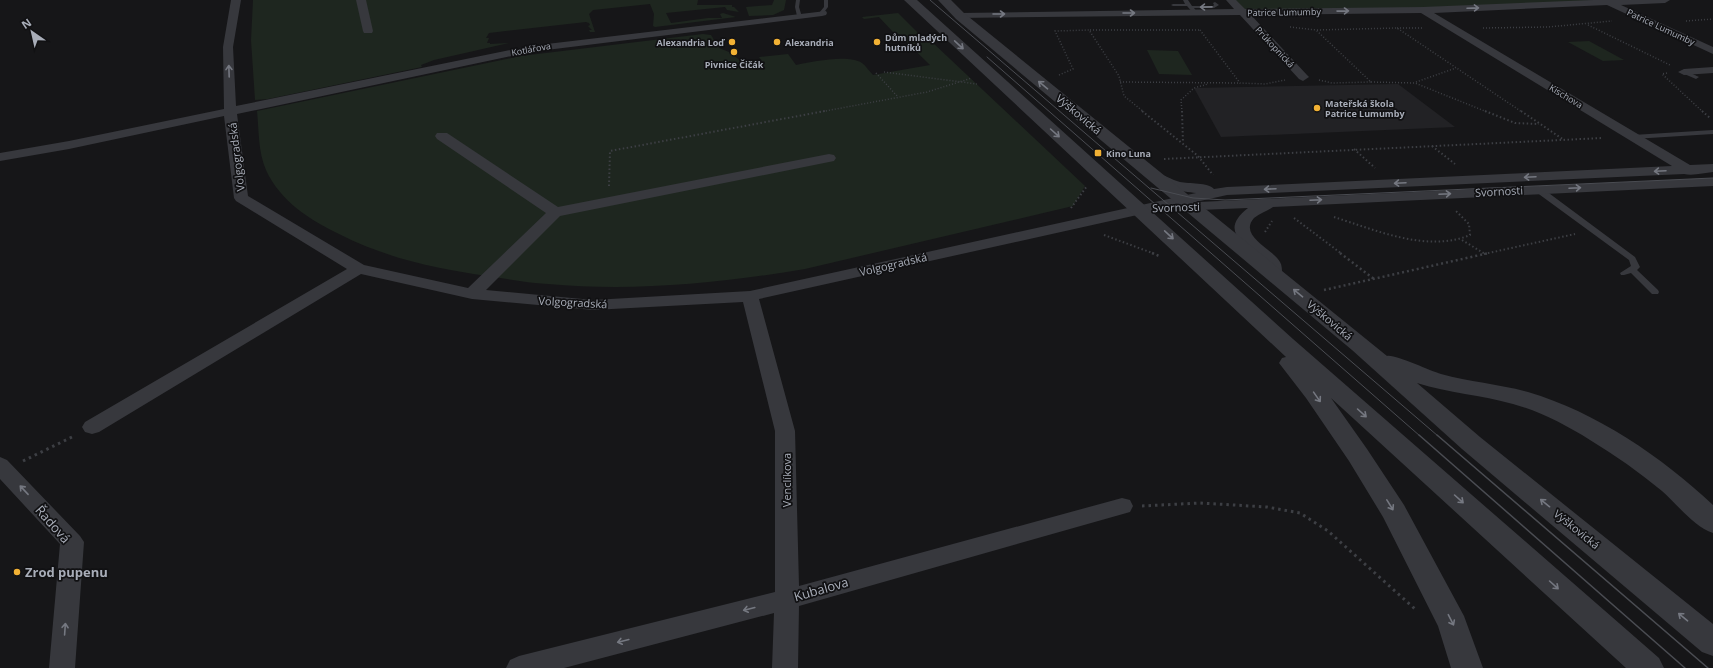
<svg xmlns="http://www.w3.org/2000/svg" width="1713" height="668" viewBox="0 0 1713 668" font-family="'Open Sans',sans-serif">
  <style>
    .built { fill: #222225 }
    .green { fill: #1e261f }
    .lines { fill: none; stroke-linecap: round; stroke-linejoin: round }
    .path-far3 { stroke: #3d3f44; stroke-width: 1.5; stroke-dasharray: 1 2; stroke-linecap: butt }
    .path-far2 { stroke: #3d3f44; stroke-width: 2; stroke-dasharray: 1.5 2.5; stroke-linecap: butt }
    .path-far1 { stroke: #3d3f44; stroke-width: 2.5; stroke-dasharray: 2 3; stroke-linecap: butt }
    .path { stroke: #3d3f44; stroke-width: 3; stroke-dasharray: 2.5 4; stroke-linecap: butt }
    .service { fill: #37383d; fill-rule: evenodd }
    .minor { fill: #37383d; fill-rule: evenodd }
    .tertiary { fill: #37383d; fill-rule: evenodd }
    .tram-far1 { stroke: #4a4c52; stroke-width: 1 }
    .tram { stroke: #4a4c52; stroke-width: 1.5 }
    .oneway { stroke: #757881 }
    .poi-dot { fill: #f2b134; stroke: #111113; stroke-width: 1.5 }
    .labels { text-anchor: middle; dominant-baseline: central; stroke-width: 3.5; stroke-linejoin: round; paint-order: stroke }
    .far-street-label { font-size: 9px; fill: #a8adb8; stroke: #111113 }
    .far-poi-label { font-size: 9px; font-weight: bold; fill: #a8adb8; stroke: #111113; text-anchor: start }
    .street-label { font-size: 11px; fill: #a8adb8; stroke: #111113 }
    .near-street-label { font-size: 13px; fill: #a8adb8; stroke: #111113 }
    .near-poi-label { font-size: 13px; font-weight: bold; fill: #a8adb8; stroke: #111113; text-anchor: start }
  </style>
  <rect width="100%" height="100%" fill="#161618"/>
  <polygon class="built" points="1398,84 1455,127 1221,137 1194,88"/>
  <g class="green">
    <polygon points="253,0 698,0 697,5 732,5 732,7 734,7 739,12 727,10 725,7 666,13 671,23 708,18 722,18 720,14 723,13 736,17 655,27 653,26 654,14 650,4 593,10 589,14 595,32 590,32 589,30 592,30 588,26 590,25 589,23 586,22 489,33 486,38 489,38 487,43 490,43 490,44 509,43 434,60 421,65 422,67 268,99 255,100 251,40"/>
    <polygon points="774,0 786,0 784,10 773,15 749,16 746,7 772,5"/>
    <polygon points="1231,0 1666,0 1242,13"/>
    <path d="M 898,13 L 922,37 L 932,42 L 1085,186 L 1073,206 L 805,269 C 721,283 634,292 548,284 C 528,283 508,279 488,276 C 436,269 386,258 339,234 C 310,220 280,201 266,170 C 258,152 259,130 257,111 L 521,56 L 703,34 L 711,35 L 719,48 L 729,52 L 746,65 L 763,63 L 759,57 L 788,54 L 796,65 C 813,62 847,54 862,63 C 866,66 869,71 873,75 L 930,65 L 896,32 L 893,32 L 879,17 L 864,19 L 862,17 Z"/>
    <polygon points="1589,41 1624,60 1603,61 1568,42"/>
    <polygon points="1147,50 1178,51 1192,75 1159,74"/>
  </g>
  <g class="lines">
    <g class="path-far3">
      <polyline points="1686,21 1713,19"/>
      <polyline points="1588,25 1670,65"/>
      <polyline points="1290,27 1316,30"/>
      <polyline points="1397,28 1422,28"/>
      <polyline points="1483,28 1548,27 1612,21"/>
      <polyline points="1090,30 1201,30"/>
      <polyline points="1200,30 1240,83 1265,84 1285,80"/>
      <polyline points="884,72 977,84"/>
      <polyline points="876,73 898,97"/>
      <polyline points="1667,73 1662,74 1703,112"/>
      <polyline points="1059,75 1073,69 1055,31 1089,30 1119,76 1124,96 1144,112"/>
      <polyline points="1319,80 1332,83 1371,82 1316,30 1397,28 1522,112"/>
      <polyline points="1120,82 1240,83"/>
      <polyline points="1371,82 1415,83 1487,112"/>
      <polyline points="1416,82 1456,68"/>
      <polyline points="820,112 927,92 972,78"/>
      <polyline points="1182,112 1181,100 1194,88 1208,84"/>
    </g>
    <g class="path-far2">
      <polyline points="1142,111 1198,156 1213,175"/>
      <polyline points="1182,111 1183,143"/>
      <polyline points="1485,111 1515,123 1539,124"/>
      <polyline points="1521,111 1564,140"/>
      <polyline points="1702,111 1710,118"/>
      <polyline points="1432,146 1455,164"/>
      <polyline points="1354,149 1375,168"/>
      <polyline points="1164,159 1603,138"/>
      <polyline points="609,186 610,151 825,111"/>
      <polyline points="1071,208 1087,186"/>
      <path d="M 1334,217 C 1375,230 1428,253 1470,235 L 1469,224 L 1455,210"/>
      <polyline points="1294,218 1342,254"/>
      <polyline points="1265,232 1272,221"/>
      <polyline points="1104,235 1155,254"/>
      <polyline points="1462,240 1485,254"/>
      <polyline points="1484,254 1575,234"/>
    </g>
    <g class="path-far1">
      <polyline points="1152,253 1159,256"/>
      <polyline points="1340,253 1374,279"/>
      <polyline points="1324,290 1489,253"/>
    </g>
    <g class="path">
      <polyline points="23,461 74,436"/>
      <polyline points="1142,506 1200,503 1267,507 1300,513 1328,531 1415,609"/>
    </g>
    <g class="service">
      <polygon points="796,0 800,0 799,7 802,17 797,16 795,7"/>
      <polygon points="824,0 828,0 828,7 822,15 819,13 824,7"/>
      <polygon points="1183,0 1188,0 1192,6 1213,6 1214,5 1213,3 1215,2 1219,5 1214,8 1194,8 1197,12 1194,14 1187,6 1173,6 1171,5 1173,4 1185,4"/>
      <polygon points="1682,71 1686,71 1699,77 1696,79 1682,73"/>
      <polygon points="1713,130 1713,134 1633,139 1630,137 1633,135"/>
      <polygon points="1536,188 1542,188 1635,257 1640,267 1637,270 1658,290 1659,292 1658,294 1652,294 1631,273 1624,275 1621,275 1620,273 1631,266 1629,260 1536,192"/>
    </g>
    <g class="minor">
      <path d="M 231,0 L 241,0 L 233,47 L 236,106 L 530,46 L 826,11 L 827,13 L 826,15 L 822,16 L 530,52 L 237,114 L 248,196 L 364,265 L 468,288 L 546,213 L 437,139 L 435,136 L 437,133 L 447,133 L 558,207 L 829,154 L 834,155 L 836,158 L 834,161 L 829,162 L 560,216 L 486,290 L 593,300 L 750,291 L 1196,193 C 1183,191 1159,190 1151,178 L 1153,175 C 1163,172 1170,180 1180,182 C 1189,184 1208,182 1214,189 L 1227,187 L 1672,166 L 1421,13 L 1251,15 L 1307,75 L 1309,77 L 1303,81 L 1299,79 L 1240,15 L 956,18 L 955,16 L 960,13 L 1234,9 L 1226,0 L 1236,0 L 1245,9 L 1423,7 L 1593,0 L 1670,0 L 1665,3 L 1621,5 L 1713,47 L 1713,54 L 1607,5 L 1434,13 L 1690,165 L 1713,164 L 1713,172 C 1704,173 1693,176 1684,174 L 1227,195 L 759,299 L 795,431 L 799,586 L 1122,498 L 1130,500 L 1133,506 L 1130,512 L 799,606 L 798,668 L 772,668 L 774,613 L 564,668 L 506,668 L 510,660 L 519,656 L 775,592 L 775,431 L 743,302 L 593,310 L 472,299 L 361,274 L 99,432 L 92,434 L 85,432 L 82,427 L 85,422 L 347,269 L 236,201 L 234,198 L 224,116 L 69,149 L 0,161 L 0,153 L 69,141 L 224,109 L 223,47 Z"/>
      <polygon points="356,0 366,0 373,31 372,33 364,33 363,31"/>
      <polygon points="1713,67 1713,73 1684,75 1678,72 1684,69"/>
      <path d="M 1713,178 L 1713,186 L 1273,207 C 1267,211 1260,213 1254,218 C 1238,236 1273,249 1280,262 C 1282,265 1282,270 1282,274 L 1280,278 L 1274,279 L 1268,278 L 1266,274 L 1264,263 C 1249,245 1216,233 1248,208 L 1199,210 L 1194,209 L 1192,206 L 1194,203 L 1199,202 Z"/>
      <polygon points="0,457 7,460 80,536 84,542 75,668 49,668 60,544 0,479"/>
    </g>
    <g class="tertiary">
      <polygon points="904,0 917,0 1293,339 1659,658 1664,668 1626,668 1331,398 1367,449 1404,505 1464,616 1483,668 1451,668 1438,626 1383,517 1349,461 1306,398 1279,363 1282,358 1286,357"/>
      <path d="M 938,0 L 951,0 L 964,13 L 1387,356 C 1395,354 1430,371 1441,374 C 1470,382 1499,384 1528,392 C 1596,412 1662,457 1713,505 L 1713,533 C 1694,527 1677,504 1662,491 C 1639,472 1615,455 1590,440 C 1566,425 1539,411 1513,404 C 1481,395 1449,393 1417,383 L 1480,437 L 1713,624 L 1713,656 L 1702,652 L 1462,449 L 1352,350 L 956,19 Z"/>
    </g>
    <g class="tram-far1">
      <polyline points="930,0 1438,436"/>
      <polyline points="987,57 1420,436"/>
      <polyline points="1151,188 1193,198 1225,200 1713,178"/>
    </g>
    <g class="tram">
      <polyline points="1419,435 1685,668"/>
      <polyline points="1437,435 1708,668"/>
    </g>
  </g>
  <defs><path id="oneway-shaft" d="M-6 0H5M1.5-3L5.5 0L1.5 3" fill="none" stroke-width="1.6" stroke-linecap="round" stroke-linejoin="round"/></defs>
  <g class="oneway">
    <use href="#oneway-shaft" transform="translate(1206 7) rotate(179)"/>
    <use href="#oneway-shaft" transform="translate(1473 8) rotate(-2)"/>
    <use href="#oneway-shaft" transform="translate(1343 11) rotate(-1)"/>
    <use href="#oneway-shaft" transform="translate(1129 13)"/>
    <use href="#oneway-shaft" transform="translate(999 14)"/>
    <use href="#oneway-shaft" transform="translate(959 45) rotate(43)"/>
    <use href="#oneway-shaft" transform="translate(229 71) rotate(-92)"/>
    <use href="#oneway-shaft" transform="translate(1043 85) rotate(-140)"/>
    <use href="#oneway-shaft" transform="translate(1055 133) rotate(42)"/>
    <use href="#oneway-shaft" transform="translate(1660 171) rotate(177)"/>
    <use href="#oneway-shaft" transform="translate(1530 177) rotate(177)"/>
    <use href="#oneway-shaft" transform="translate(1400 183) rotate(177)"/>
    <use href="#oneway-shaft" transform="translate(1575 188) rotate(-3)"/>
    <use href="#oneway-shaft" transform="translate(1270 189) rotate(177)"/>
    <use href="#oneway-shaft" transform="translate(1445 194) rotate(-3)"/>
    <use href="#oneway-shaft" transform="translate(1316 200) rotate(-3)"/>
    <use href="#oneway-shaft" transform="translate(1169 235) rotate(43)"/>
    <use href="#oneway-shaft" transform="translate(1298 293) rotate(-140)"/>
    <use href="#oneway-shaft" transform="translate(1317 397) rotate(55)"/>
    <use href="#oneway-shaft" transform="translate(1362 413) rotate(42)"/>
    <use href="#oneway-shaft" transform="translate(24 490) rotate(-133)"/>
    <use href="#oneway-shaft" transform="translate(1459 499) rotate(42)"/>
    <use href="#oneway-shaft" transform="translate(1545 503) rotate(-141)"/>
    <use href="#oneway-shaft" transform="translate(1390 505) rotate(58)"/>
    <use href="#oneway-shaft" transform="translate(1554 585) rotate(42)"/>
    <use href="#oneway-shaft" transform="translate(749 609) rotate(166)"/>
    <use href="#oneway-shaft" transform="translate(1683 617) rotate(-140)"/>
    <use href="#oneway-shaft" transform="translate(1451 620) rotate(63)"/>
    <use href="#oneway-shaft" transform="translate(65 629) rotate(-86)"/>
    <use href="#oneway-shaft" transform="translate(623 641) rotate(166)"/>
  </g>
  <g class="poi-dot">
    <circle cx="732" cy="42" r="4"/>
    <circle cx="777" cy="42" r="4"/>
    <circle cx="877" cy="42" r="4"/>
    <circle cx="734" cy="52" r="4"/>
    <circle cx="1317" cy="108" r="4"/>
    <rect x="1094" y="149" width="8" height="8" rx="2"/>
    <circle cx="17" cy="572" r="4"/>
  </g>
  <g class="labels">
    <g class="far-street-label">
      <text transform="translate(1284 12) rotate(-1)">Patrice Lumumby</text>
      <text transform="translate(1661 27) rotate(25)">Patrice Lumumby</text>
      <text transform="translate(1275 47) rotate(47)">Průkopnická</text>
      <text transform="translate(531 49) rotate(-10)">Kotlářova</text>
      <text transform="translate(1566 96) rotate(31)">Kischova</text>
    </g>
    <g class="far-poi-label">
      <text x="885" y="37">Dům mladých<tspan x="885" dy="10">hutníků</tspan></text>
      <text x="724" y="42" text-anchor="end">Alexandria Loď</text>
      <text x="785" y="42">Alexandria</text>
      <text x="734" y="64" text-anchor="middle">Pivnice Čičák</text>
      <text x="1325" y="103">Mateřská škola<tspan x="1325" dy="10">Patrice Lumumby</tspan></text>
      <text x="1106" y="153">Kino Luna</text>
    </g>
    <g class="street-label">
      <text transform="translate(1079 114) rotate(40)">Výškovická</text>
      <text transform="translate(236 157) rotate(-97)">Volgogradská</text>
      <text transform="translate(1499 191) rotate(-3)">Svornosti</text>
      <text transform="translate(1176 207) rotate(-2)">Svornosti</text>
      <text transform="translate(893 264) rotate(-13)">Volgogradská</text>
      <text transform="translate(573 302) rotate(3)">Volgogradská</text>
      <text transform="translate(1330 320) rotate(40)">Výškovická</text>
      <text transform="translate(786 480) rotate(-90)">Venclíkova</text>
      <text transform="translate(1577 529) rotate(39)">Výškovická</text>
    </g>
    <g class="near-street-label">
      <text transform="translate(53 524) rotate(49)">Řadová</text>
      <text transform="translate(821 589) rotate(-16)">Kubalova</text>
    </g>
    <g class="near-poi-label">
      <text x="25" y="572">Zrod pupenu</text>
    </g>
  </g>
  <g transform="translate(32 32) rotate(326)" stroke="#111113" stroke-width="3" paint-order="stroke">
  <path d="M0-3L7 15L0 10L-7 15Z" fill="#a8adb8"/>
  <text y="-6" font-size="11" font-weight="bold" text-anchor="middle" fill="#a8adb8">N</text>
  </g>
</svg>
